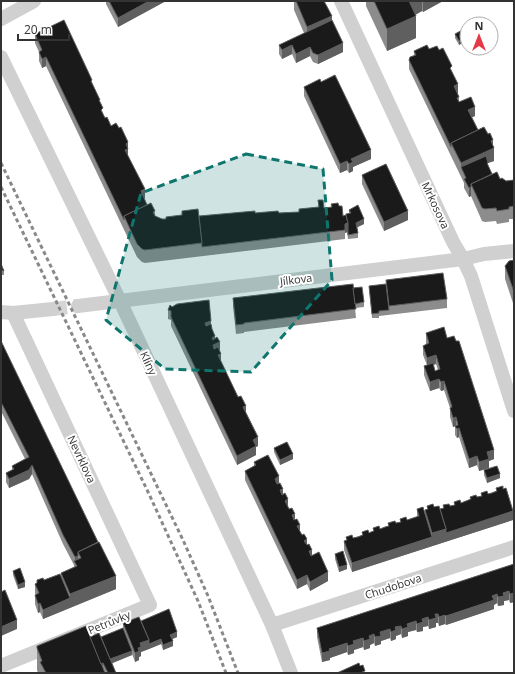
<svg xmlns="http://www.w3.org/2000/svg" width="515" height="674" viewBox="0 0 515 674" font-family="'Open Sans',sans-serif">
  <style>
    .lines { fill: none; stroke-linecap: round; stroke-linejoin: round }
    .street-tunnel { stroke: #d6d6d6; stroke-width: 14; stroke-dasharray: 14 7; stroke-linecap: butt }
    .street { stroke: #d0d0d0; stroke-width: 14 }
    .rail { stroke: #888; stroke-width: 3; stroke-dasharray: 4 3; stroke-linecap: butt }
    .wall { fill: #8c8c8c; fill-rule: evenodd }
    .shaded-wall { fill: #5f5f5f }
    .building { fill: #1a1a1a; stroke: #5f5f5f }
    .marked { fill: #0f766e; fill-opacity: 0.2; stroke: #0f766e; stroke-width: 3; stroke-dasharray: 8 5; stroke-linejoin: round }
    .labels { text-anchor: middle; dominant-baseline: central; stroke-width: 4; stroke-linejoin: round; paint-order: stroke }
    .street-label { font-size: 11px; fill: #333; stroke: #fff }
  </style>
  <rect width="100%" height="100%" fill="#fff"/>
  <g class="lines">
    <polyline class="street-tunnel" points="53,309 78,306"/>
    <g class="street">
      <polyline points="341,1 453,242 463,259 471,276 514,411"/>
      <polyline points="1,19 34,1"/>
      <polyline points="1,57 120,301 272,625 291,673"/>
      <polyline points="78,306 463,259 484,254 514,251"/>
      <polyline points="1,312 13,313 53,309"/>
      <polyline points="272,625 514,547"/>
      <polyline points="1,666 150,605 13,313"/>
    </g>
    <g class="rail">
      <polyline points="1,163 183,540 208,596 238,673"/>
      <polyline points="1,187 149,494 198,601 226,673"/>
    </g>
  </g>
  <g class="wall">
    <polygon points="106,1 166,1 118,27 106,4"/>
    <polygon points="294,1 324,1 332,20 343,52 318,64 313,62 310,56 296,63 292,54 282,59 279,54 279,45 304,33 294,10"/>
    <polygon points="366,1 443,1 423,12 422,11 415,15 416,38 387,51 366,6"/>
    <polygon points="466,28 459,45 455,38 455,34"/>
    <polygon points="35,34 92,83 100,103 103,114 105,118 128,151 128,156 144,199 147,205 155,211 155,216 162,219 166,219 182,215 182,211 199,216 299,212 318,207 318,200 324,208 339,206 343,216 349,213 349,210 364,224 357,227 358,233 358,238 348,239 347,232 345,233 345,239 145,263 142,262 137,257 46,66 42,68 39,61 39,52 35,43"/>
    <polygon points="429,49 439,50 452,72 458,93 457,94 459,97 459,102 475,116 472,117 478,130 493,145 494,161 488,163 488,166 492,174 500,179 506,181 514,180 514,219 509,219 509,222 497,224 496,221 485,222 482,221 471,196 469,197 464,188 464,183 409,69 409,60 414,56 414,51"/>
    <polygon points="321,82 371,159 353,167 353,171 349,173 347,170 340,173 304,96 304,87"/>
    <polygon points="362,175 408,220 384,231 362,184"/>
    <polygon points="514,260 514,306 505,279 505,266"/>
    <polygon points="1,264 4,271 4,275 1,275"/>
    <polygon points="386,280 447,299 447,308 379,316 379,318 372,318 369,286 386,284"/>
    <polygon points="353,288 364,302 364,307 355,308 356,318 244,332 244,333 236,334 233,306 233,298"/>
    <polygon points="172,307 211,324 212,329 220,351 221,362 246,413 258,446 256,447 256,455 237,465 171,326 171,320 168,319 168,310"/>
    <path d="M 426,333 L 447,338 L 494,459 L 489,461 L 489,468 L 479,471 L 477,465 L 469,468 L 459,437 L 457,438 L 455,435 L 455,426 L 453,427 L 450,417 L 450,408 L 444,390 L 441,391 L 439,388 L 430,391 L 424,375 L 424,366 L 427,365 L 423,355 L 423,346 L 426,344 ZM 436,364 L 438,370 L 435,371 L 433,365 Z"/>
    <polygon points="1,341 116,589 43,619 40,612 38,613 35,604 35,595 36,595 35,593 35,584 37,583 37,580 44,580 61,577 61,573 74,567 74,565 63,544 32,474 29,479 9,488 6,482 6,473 12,470 12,466 25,459 2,413"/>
    <polygon points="274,448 293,459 280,465 274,452"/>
    <polygon points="254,462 279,484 283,494 288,506 300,532 312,555 328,581 310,591 307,584 297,589 245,480 245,471 254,466"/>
    <polygon points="484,470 500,478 487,483 484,475"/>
    <polygon points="496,488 513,520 352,572 344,550 344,541 346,541 346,537 353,538 362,535 362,532 369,533 373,531 373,528 380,529 388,526 388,523 396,523 400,522 400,519 407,520 417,517 417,509 425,514 425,510 427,509 427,506 434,507 440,509 443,509 443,505 450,506 454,505 454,502 461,503 470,500 470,497 477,497 481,496 481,493 488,494 496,491"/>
    <polygon points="335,554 347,569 339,572 335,559"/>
    <polygon points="514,564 514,602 510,603 509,600 504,601 504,605 498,606 497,603 494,605 494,609 446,625 445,624 439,626 438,623 436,623 436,627 429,629 428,626 423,627 423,631 417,632 416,630 408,632 408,636 402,638 401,634 396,636 396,639 391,641 390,638 381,641 381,644 375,646 374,643 370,645 370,648 364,650 363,647 354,650 354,653 348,655 347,652 330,658 330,660 322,662 317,637 317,628"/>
    <polygon points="13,571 25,587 18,589 13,575"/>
    <polygon points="141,621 177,637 172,639 173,646 163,650 161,644 141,652 141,656 139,657 139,660 135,662 132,654 132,655 112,663 116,673 38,673 37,670 37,648 90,637 101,637 123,628 123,623"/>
  </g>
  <g class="shaded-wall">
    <polygon points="149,1 166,1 118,27 118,18"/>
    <polygon points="408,1 422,1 422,11 408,19"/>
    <polygon points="423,1 443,1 423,12"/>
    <polygon points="332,16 332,29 307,40 307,27"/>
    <polygon points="416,16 416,38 387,51 387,29"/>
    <polygon points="467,36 467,41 459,45 459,41"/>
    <polygon points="343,43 343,52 318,64 318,55"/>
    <polygon points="292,45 292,54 282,59 282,50"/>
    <polygon points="310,47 310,56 296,63 296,54"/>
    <polygon points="46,57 46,66 42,68 42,59"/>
    <polygon points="458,84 458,93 454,95 454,86"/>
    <polygon points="475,107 475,116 468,119 468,110"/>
    <polygon points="493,140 493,148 494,148 494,161 488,163 488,172 461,167 461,163"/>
    <polygon points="128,142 128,158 125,159 126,144"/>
    <polygon points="371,150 371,159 353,167 353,171 349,173 349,164 351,159"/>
    <polygon points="347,161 347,170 340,173 340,164"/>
    <polygon points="471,187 471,196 469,197 469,188"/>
    <polygon points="145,189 145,198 141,200 141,191"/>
    <polygon points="408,211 408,220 384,231 384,222"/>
    <polygon points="364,219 364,224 356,228 356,223"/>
    <polygon points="348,223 348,232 345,233 345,224"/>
    <polygon points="211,321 211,330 205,332 205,323"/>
    <polygon points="215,336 215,344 220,342 220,351 213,354 212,338"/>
    <polygon points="221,354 221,363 218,355"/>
    <polygon points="436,355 436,364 427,367 427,358"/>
    <polygon points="439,379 439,388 430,391 430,382"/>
    <polygon points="444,381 444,390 441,391 441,382"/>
    <polygon points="2,404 2,413 1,414 1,405"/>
    <polygon points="246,406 246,415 243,407"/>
    <polygon points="456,417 456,426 453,427 453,418"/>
    <polygon points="459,428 459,437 457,438 457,429"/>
    <polygon points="258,437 258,446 256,447 256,455 237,465 237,456 253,440"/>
    <polygon points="494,450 494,459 489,461 489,468 479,471 479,462 487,452"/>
    <polygon points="293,454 293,459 280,465 280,460"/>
    <polygon points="477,456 477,465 469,468 469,459"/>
    <polygon points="32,465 32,474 29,479 9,488 9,479"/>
    <polygon points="500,474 500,478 487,483 487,478"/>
    <polygon points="279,476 279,485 275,488 275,479"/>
    <polygon points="283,489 283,498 280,490"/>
    <polygon points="288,499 288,508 285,501"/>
    <polygon points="513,511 513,520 352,572 352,563 432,537 432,533 446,529"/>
    <polygon points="295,514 295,523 292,515"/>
    <polygon points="300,525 300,534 297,526"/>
    <polygon points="307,539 307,548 304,541"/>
    <polygon points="312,550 312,559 309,551"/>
    <polygon points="78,556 78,565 75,562 75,557"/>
    <polygon points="347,565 347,569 339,572 339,567"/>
    <polygon points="328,572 328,581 310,591 310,582"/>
    <polygon points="307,575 307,584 297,589 297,580"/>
    <polygon points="116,576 116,589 43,619 43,610 70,598 70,594"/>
    <polygon points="25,582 25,587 18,589 18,585"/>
    <polygon points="509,591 509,600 504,601 504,605 498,606 498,597 503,593"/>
    <polygon points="514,593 514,602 510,603 510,594"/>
    <polygon points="497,594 497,603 494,605 494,609 446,625 446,616"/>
    <polygon points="40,603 40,612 38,613 38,604"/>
    <polygon points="435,614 438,614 438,623 436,623 436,627 429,629 429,620"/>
    <polygon points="445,615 445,624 439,626 439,617"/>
    <polygon points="428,617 428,626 423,627 423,631 417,632 417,624 422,619"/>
    <polygon points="17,620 17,629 1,636 1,627"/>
    <polygon points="416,621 416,630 408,632 408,636 402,638 402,629 407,624"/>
    <polygon points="401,626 401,634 396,636 396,639 391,641 391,632 395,627"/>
    <polygon points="390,629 390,638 381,641 381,644 375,646 375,637 380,632"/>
    <polygon points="177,632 177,637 170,640 170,635"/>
    <polygon points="374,634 374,643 370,645 370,648 364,650 364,641 369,636"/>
    <polygon points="363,638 363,647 354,650 354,653 348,655 348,646 353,641"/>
    <polygon points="161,639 161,644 149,649 149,644"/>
    <polygon points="149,640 149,649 141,652 141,656 139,657 139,660 135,662 135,653 138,648 140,643"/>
    <polygon points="173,641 173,646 163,650 163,645"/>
    <polygon points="347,643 347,652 330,658 330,660 322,662 322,653 329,649"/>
    <polygon points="132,651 132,655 108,665 108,660"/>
    <polygon points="103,663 103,672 96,666"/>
  </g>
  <g class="building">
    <polygon points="109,1 149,1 118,18"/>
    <polygon points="296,1 324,1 332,16 307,27"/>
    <polygon points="374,1 409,1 416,16 387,29"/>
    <polygon points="64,20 92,80 91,81 100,100 99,100 103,108 101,110 105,118 107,117 111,126 116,123 119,128 121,127 128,142 126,144 128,149 125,150 145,189 141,191 147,205 124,216 124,220 46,57 42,59 39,52 42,50 35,34"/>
    <polygon points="332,20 343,43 318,55 313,53 310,47 296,54 292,45 282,50 279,45"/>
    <polygon points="466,28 467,30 467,36 459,41 455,34"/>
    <polygon points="427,45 429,49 437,46 439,50 443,48 452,66 450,68 458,84 454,86 459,97 457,98 459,102 471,97 475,107 468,110 478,130 451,143 451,147 409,60 410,57 416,55 414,51"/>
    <polygon points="335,75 371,150 351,159 353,162 349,164 347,161 340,164 304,87 320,79 321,82"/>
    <polygon points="484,127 488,134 490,133 493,140 491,141 494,148 461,163 451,143"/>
    <polygon points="486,156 488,163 487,163 492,174 471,184 471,187 469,188 464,179 466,178 461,167"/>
    <polygon points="386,164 408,211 384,222 362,175"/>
    <polygon points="497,172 500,179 502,178 506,181 514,180 514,206 509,207 509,209 497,211 496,208 485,209 482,208 471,184"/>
    <polygon points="318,200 323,200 324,208 332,207 331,204 338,203 339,206 342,206 343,216 346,215 348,223 345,224 345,230 202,247 199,216 255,211 255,213 278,211 279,213 299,212 299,209 319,207"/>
    <polygon points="151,203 155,211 153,212 155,216 162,219 166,219 166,217 182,215 182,211 198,209 202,243 145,250 142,249 137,244 124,216"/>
    <polygon points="358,205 364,219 356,223 358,233 348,235 348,223 346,215 346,214 351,213 349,210"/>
    <polygon points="514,260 514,292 505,266 509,261"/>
    <polygon points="1,264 4,271 1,270"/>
    <polygon points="443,273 447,299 389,306 386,280"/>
    <polygon points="353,284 356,309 244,323 244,324 236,325 233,298"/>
    <polygon points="386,284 389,310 379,311 379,313 372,314 369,286"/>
    <polygon points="362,287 364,302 355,304 353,288"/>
    <polygon points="209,300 211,321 205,323 206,326 211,324 212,329 215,336 212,338 213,340 217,337 220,342 213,345 214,349 218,347 221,354 218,355 238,397 241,396 246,406 243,407 258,437 253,440 256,446 237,456 171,317 171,311 168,310 170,305 172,307 177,304"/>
    <polygon points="444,327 447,338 454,336 456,341 459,341 494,450 487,452 489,459 479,462 477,456 469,459 459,428 457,429 455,426 458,425 456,417 453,418 450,408 452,407 444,381 441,382 439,379 430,382 424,366 433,363 435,371 440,369 436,355 427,358 423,346 429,343 426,333"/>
    <polygon points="1,341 98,542 78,552 78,556 75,557 63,535 32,465 29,470 9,479 6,473 14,469 12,466 29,457 2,404 1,405"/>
    <polygon points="287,442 293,454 280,460 274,448"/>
    <polygon points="268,455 279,476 275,479 277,484 280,483 283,489 280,490 282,495 285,493 288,499 285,501 289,509 292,508 295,514 292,515 294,520 297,519 300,525 297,526 302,535 304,534 307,539 304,541 307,545 309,544 312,550 309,551 311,556 319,552 328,572 310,582 307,575 297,580 245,471 256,465 254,462"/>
    <polygon points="497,466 500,474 487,478 484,470"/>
    <polygon points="503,486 503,489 506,488 513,511 446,533 446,529 440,509 444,508 443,505 449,504 450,506 455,505 454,502 460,500 461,503 471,499 470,497 476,495 477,497 482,496 481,493 487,491 488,494 492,493 497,491 496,488"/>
    <polygon points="433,504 434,507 439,506 446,529 432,533 425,510 428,509 427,506"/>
    <polygon points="423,507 432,537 352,563 344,541 347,540 346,537 352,535 353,538 358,537 363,535 362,532 368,530 369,533 371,532 374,531 373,528 379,526 380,529 385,527 389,526 388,523 395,521 396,523 401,522 400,519 406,517 407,520 419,516 417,509"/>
    <polygon points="99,542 116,576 70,594 61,573 77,566 74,561 81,558 78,552"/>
    <polygon points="343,551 347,565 339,567 335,554"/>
    <polygon points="514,564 514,593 510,594 509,591 503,593 504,596 498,597 497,594 492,596 494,600 446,616 445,615 439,617 438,614 435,614 436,618 429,620 428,617 422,619 423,622 417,624 416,621 407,624 408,627 402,629 401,626 395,627 396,630 391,632 390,629 380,632 381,636 375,637 374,634 369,636 370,639 364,641 363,638 353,641 354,644 348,646 347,643 329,649 330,651 322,653 317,628"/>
    <polygon points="20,568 25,582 18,585 13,571"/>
    <polygon points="60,574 70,598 43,610 40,603 38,604 35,595 39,593 35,584 37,583 37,580 43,578 44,580"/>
    <polygon points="5,590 17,620 1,627 1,592"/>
    <polygon points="169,609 177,632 170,635 173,641 163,645 161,639 149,644 149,640 141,621"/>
    <polygon points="139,617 149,640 140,643 141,647 138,648 139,651 135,653 123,623"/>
    <polygon points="86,626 105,673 46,673 40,662 42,661 37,648 37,646"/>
    <polygon points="123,628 132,651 110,659 101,637"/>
    <polygon points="99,633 116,673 108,673 103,663 101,664 90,637"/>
    <polygon points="359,663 360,666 363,665 365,671 362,672 363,673 337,673"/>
  </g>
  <path class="marked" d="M 246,154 L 323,169 L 332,280 L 251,372 L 165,369 L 106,320 L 141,193 Z"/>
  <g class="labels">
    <g class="street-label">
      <text transform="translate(436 205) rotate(65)">Mrkosova</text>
      <text transform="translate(296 279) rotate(-7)">Jílkova</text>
      <text transform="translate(149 363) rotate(65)">Klíny</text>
      <text transform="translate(82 459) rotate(65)">Nevrklova</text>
      <text transform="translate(393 586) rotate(-18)">Chudobova</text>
      <text transform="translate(109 622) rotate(-22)">Petrůvky</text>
    </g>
  </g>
  <rect width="515" height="674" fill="none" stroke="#333333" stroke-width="4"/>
  <g transform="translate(479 36)"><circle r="19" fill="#ffffff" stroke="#adadad"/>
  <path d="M0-3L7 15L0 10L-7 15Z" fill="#e63946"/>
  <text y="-6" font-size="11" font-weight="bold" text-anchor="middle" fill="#333333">N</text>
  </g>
  <path d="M18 34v6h51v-6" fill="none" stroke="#333333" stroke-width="2"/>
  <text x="24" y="34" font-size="12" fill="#333333" stroke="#ffffff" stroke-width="3" paint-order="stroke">20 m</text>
</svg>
